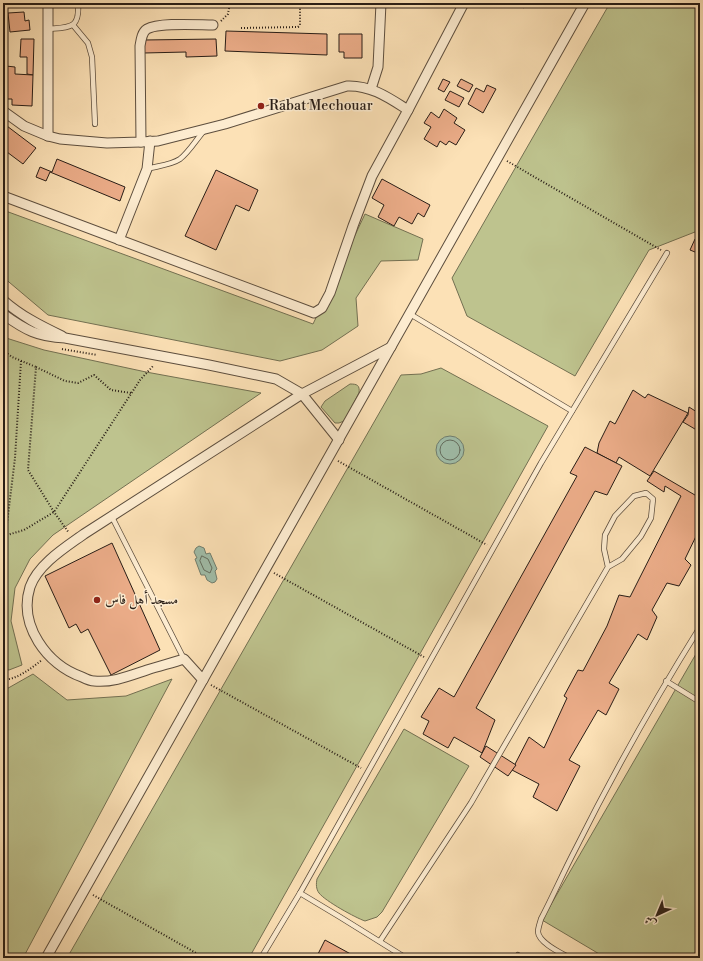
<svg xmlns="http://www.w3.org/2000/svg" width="703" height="961" viewBox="0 0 703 961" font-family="'Libre Bodoni',Amiri,serif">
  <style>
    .green { fill: #bec38e; stroke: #737052 }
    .water { fill: #a0beaa; stroke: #707e6f }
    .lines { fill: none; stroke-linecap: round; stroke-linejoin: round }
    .shore { stroke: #646e60; stroke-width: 1 }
    .building { fill: #ebac88; stroke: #281d16 }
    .service-casing { stroke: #5d4e3e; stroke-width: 6 }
    .minor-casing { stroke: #5d4e3e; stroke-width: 11 }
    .path { stroke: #281d16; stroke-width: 2; stroke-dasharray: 1 2; stroke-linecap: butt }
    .service { stroke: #fdecd0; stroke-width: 4.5 }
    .minor { stroke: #fdecd0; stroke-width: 9 }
    .poi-dot { fill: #8f2418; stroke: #fdecd0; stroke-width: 1.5 }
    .labels { text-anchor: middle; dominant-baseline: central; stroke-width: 3; stroke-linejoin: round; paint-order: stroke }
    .poi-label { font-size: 14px; fill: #281d16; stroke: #fdecd0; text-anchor: start }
  </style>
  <rect width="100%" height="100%" fill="#fce1b6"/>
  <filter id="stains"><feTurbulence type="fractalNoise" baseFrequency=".005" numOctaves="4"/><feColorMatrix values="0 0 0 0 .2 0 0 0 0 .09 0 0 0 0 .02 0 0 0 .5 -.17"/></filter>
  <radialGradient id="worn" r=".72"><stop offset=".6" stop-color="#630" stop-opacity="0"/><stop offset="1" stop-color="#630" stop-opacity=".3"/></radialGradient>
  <g class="green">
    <polygon points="610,3 700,3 700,230 649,250 575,376 467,316 452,278"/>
    <polygon points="3,210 313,324 365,214 423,239 418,260 381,261 356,298 358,326 322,350 280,361 48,315 3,277"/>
    <polygon points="3,337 44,350 146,372 261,393 53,535 30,559 15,588 11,621 22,665 9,670 3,669"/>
    <polygon points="441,368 548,426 249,958 67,958 401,375 421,374"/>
    <path d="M 350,384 C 357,384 360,385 359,393 L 344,421 L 339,423 L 335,423 L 321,407 L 325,401 Z"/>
    <polygon points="700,647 700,958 606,958 542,920"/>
    <polygon points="33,674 67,700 126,696 172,679 23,958 3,958 3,691"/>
    <path d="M 404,729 L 469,766 L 382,912 L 377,917 L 365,921 C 356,918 325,901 319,893 C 316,889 316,884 317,879 Z"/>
  </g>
  <g class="water">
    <circle cx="450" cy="450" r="14"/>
    <polygon points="199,546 204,548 206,554 210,553 217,569 215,571 217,579 215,582 212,583 207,580 205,575 201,575 195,559 197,558 194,552 196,548"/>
  </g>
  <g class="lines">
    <g class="shore">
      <circle cx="450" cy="450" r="10"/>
      <polygon points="202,556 208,559 212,568 210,573 204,570 200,561"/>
    </g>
  </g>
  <g class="building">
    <rect x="17" y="3" width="19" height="4"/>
    <polygon points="517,3 527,3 524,8"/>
    <polygon points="24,12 25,21 29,20 30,30 10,32 8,13"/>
    <polygon points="226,31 327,34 327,55 225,51"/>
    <polygon points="339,34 362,34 362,58 344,58 344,52 339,52"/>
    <polygon points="21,39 34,39 33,75 27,74 27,57 20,57"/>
    <polygon points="216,39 217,56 186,57 186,52 144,53 144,40"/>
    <polygon points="6,66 15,67 15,74 33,75 32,106 12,105 12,99 5,99"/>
    <polygon points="443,79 450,82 444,92 438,89"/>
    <polygon points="461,79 473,85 469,92 457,86"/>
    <polygon points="487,85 496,89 483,113 468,104 476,88 484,92"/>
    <polygon points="450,91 464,98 459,107 445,100"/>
    <polygon points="444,109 457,118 454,123 465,130 456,145 449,141 446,145 440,141 437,147 424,139 431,127 424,123 431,112 439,118"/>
    <polygon points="3,123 36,148 23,164 3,149"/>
    <polygon points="57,159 125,187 120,201 50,172 46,181 36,177 40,167 52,172"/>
    <polygon points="216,170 258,190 249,211 236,205 216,250 185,236"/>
    <polygon points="382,179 430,205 424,217 418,213 412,224 399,217 394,226 378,217 384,205 372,198"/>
    <polygon points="695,239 700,242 700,254 690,250"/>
    <polygon points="633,390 645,398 648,394 688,413 650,476 619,457 616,463 597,453 599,443 610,421 615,424"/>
    <polygon points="689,407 700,414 700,432 683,422 688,415"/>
    <polygon points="585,447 622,466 607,495 595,491 476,708 495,720 482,753 454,737 448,748 423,734 429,721 421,717 439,688 454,697 577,476 570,473"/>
    <polygon points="654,471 700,498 700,528 685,559 691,565 679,586 667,583 652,610 657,617 647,640 638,634 609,683 619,689 606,715 598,710 569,760 580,766 557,811 533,797 539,784 512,770 529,737 544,748 567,698 564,696 578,670 583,671 607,626 619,595 630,597 681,496 665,486 664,492 647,481"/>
    <polygon points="112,543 160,650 111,675 88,629 81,633 76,624 69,628 45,576"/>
    <polygon points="486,746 516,765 508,776 480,757"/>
    <polygon points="325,940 358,958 316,958"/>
  </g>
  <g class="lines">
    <defs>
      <g id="service">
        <polyline points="73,25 88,43 92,57 95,124"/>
        <path d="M 48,29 C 70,27 80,29 78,3"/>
        <path d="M 147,169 C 157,166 171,165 180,159 C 189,152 196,140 203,132"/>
        <polyline points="410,314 572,411"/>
        <polyline points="112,517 184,659"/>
        <polyline points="666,681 700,702"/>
        <polyline points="300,893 340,917 406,958"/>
        <polyline points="380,941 471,803 608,567 622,559 641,536 651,518 653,499 646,493 634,496 615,516 605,535 604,549 608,567"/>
        <polyline points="261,958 300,893 541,463 667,253"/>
        <polyline points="516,958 518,955"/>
        <path d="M 570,958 C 561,953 539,943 538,932 C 538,928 540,923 541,919 C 553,896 563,873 575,850 C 613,774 655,699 700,627"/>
      </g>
      <g id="minor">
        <polyline points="48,3 48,136"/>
        <polyline points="371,89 378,67 381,3"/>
        <path d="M 3,111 L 24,126 L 48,136 L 60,139 L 107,143 L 141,142 L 158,141 L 225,124 L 347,86 C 371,85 389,98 408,110"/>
        <path d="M 141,142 L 140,46 C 141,40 142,32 147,29 C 159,22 199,25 213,25"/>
        <polyline points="3,196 314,313 322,308 330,293 353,226 372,176 408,110 464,3"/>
        <polyline points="119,240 147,169 150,141"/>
        <path d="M 3,300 C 21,316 41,326 62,336"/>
        <path d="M 3,314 C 25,330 38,337 65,338 L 209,365 L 276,379 L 302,394 L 339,440"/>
        <path d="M 203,680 L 184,659 C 172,663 159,666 147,670 C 129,676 112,683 94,681 C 90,681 86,679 82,677 C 47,665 18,625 30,587 C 38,564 66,547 84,534 L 302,394 L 391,347"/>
        <polyline points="46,958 585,3"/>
      </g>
    </defs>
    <use href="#service" class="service-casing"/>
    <use href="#minor" class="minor-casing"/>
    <g class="path">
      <polyline points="221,21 228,14 230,3"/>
      <polyline points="241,28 298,27 300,25 300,3"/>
      <polyline points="507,161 661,250"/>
      <polyline points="62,349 97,355"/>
      <polyline points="3,350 12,357 36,367 28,470 54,512 69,533"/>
      <polyline points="36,367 65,381 78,383 94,375 111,390 131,393"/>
      <polyline points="338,461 487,545"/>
      <polyline points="4,536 24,530 54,512 140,380 154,365"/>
      <polyline points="3,556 15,458 21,361"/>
      <polyline points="274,573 424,657"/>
      <path d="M 3,680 C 18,679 30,669 42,660"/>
      <polyline points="211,685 361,768"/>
      <polyline points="93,895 205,958"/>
    </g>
    <use href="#service" class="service"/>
    <use href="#minor" class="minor"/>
  </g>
  <g class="poi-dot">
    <circle cx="261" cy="106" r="4"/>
    <circle cx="97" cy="600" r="4"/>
  </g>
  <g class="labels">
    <g class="poi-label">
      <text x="269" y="106">Rabat Mechouar</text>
      <text x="105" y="600">مسجد أهل فاس</text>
    </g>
  </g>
  <rect width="703" height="961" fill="none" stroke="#fce1b6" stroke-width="16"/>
  <rect x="4" y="4" width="695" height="953" fill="none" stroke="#281d16" stroke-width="2"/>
  <rect x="8" y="8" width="687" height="945" fill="none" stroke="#281d16"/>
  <g transform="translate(657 915) rotate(224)" stroke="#fdecd0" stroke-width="3" paint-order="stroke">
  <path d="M0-3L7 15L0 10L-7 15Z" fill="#281d16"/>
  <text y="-6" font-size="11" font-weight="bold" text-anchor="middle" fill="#281d16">ش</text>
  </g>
  <rect width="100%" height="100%" filter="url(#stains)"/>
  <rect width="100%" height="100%" fill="url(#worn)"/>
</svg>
